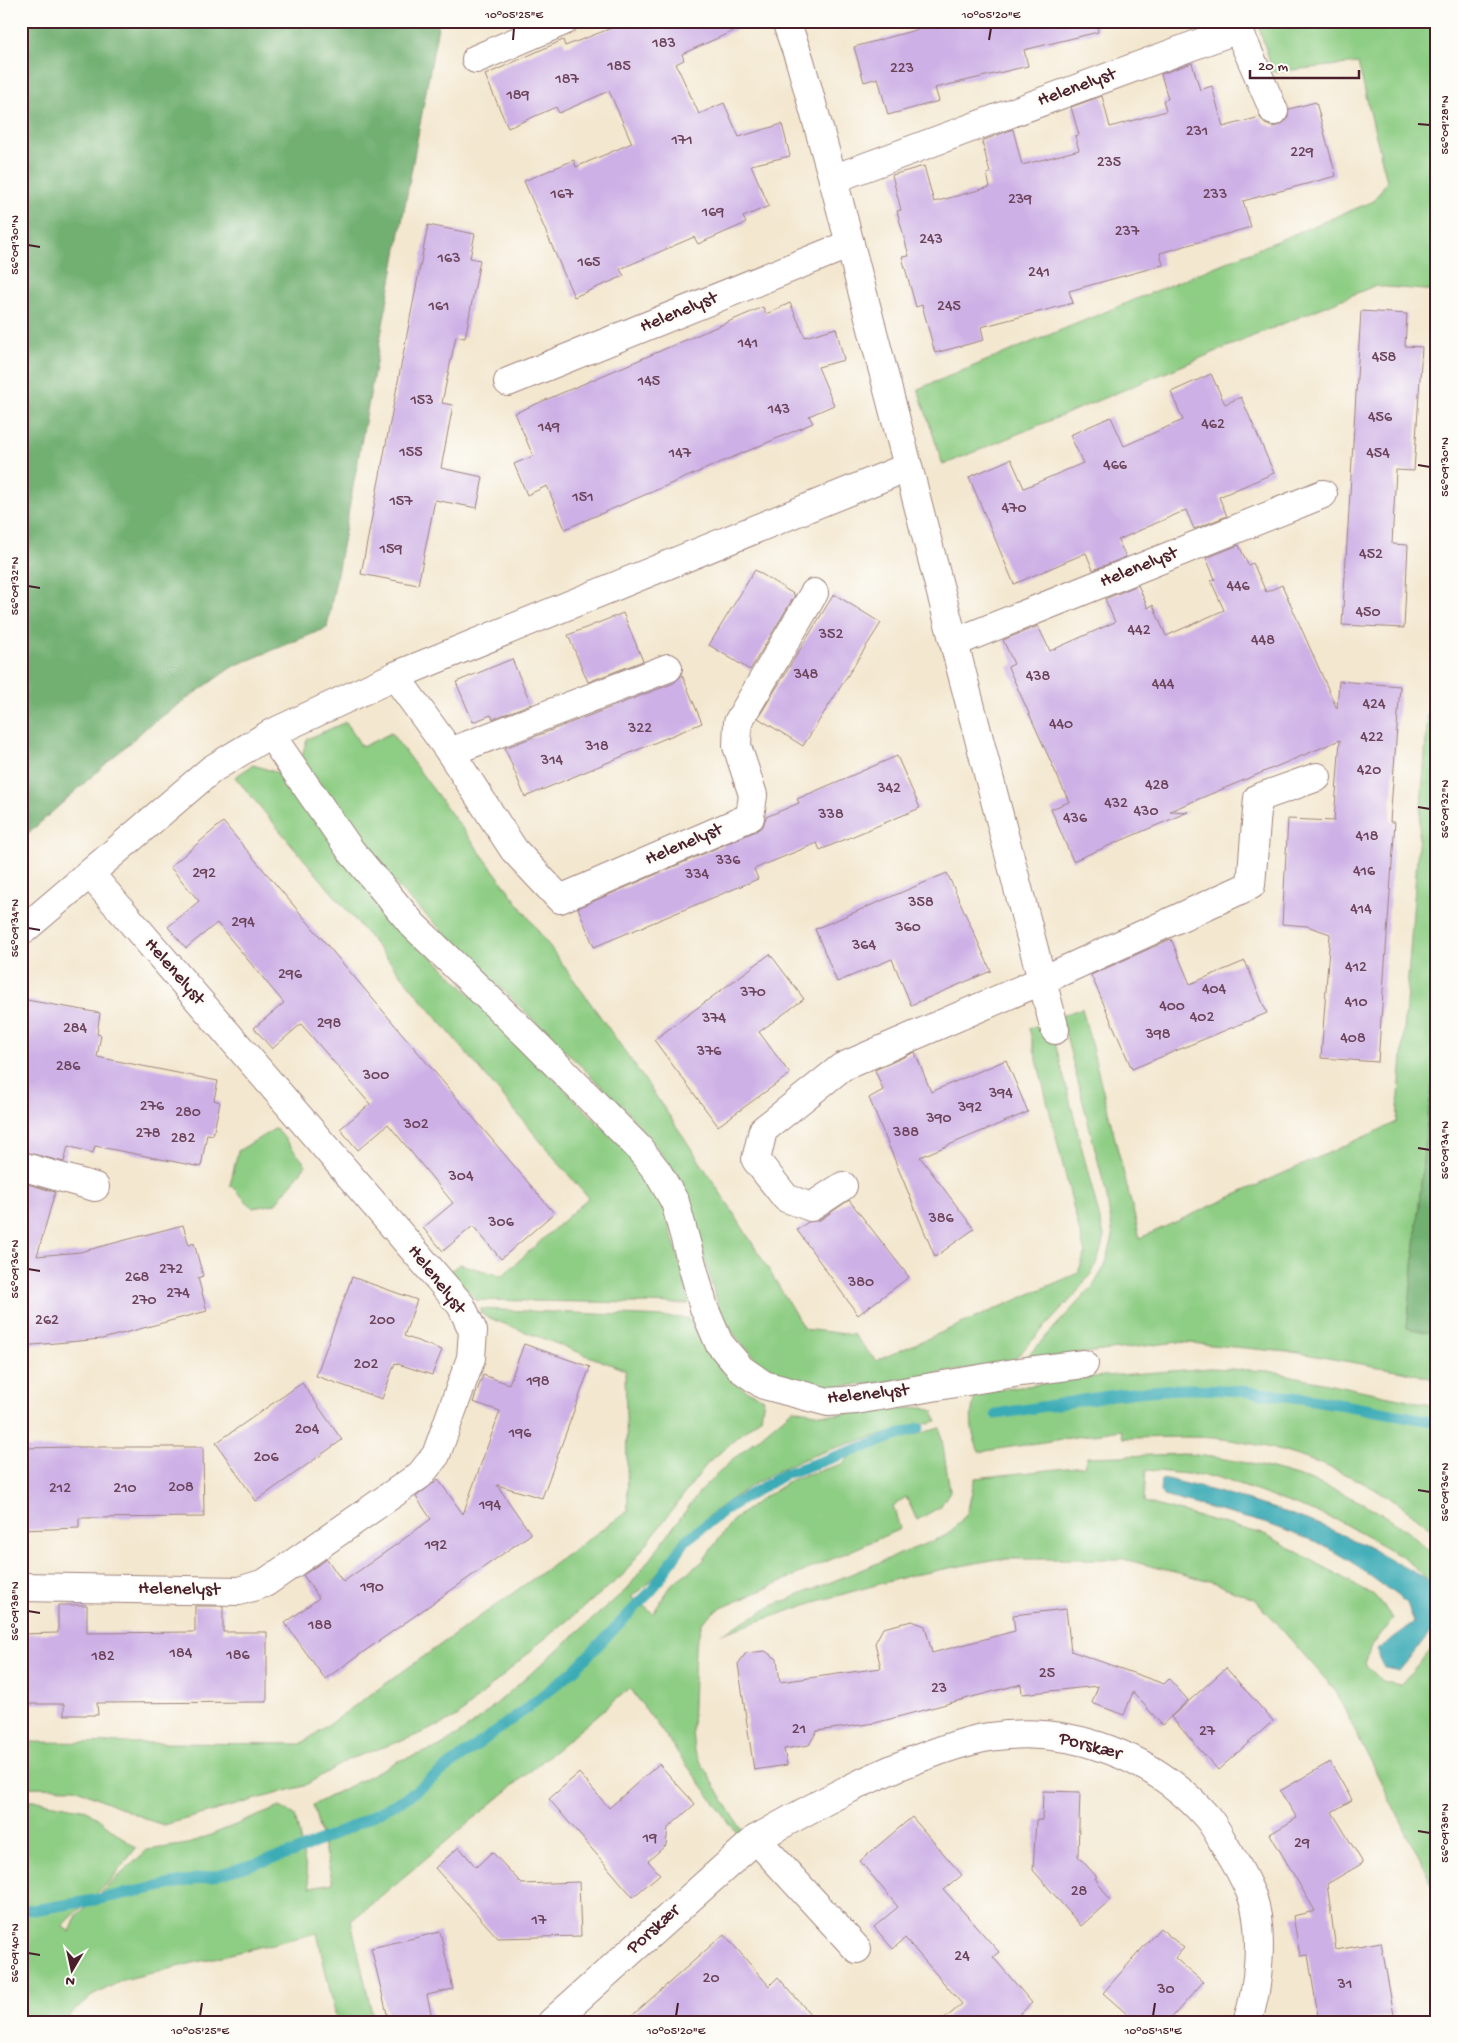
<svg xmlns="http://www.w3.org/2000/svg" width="1458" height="2043" viewBox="0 0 1458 2043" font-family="'Gochi Hand',sans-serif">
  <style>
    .green { fill: #8ecd84; stroke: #6c7658 }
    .forest { fill: #72b072; stroke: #5e684e }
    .water { fill: #3aabb6; stroke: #426570 }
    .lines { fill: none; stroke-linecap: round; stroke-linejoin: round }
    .stream { stroke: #3aabb6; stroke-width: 11 }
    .building { fill: #cdb0e6 }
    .minor-casing { stroke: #9e837d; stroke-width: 30 }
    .minor { stroke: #fff; stroke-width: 28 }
    .ticks { fill: none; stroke: #4a1f2b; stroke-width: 2 }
    .labels { text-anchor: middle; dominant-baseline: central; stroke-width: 5; stroke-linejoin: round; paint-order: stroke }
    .number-label { font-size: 16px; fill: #6b435a }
    .street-label { font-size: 19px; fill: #4a1f2b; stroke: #fdfcf7 }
    .neatline { fill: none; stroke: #4a1f2b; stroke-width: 2 }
    .ticks-label { font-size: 12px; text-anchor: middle; fill: #4a1f2b }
  </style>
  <rect width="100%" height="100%" fill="#fdfcf7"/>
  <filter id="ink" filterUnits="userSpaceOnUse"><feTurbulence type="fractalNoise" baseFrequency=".02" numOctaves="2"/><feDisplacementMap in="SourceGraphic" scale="10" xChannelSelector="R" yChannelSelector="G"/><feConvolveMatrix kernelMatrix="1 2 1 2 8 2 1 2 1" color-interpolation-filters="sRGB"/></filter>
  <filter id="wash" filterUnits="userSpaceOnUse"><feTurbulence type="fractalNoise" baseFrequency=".0096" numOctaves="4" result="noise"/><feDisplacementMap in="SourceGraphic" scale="20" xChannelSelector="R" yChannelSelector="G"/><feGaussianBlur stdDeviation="1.12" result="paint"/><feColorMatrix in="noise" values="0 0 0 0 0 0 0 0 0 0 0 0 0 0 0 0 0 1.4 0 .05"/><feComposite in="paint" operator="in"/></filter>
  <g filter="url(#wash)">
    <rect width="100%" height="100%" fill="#f3e7cf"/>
    <g class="green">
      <polygon points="1257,21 1437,21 1437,291 1374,286 943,465 918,389 1374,201 1387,181 1358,63 1273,72"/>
      <polygon points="1437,597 1437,1055 1427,1122 1407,1328 1437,1334 1437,1380 1402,1371 1299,1353 1179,1342 1024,1360 1093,1286 1105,1266 1113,1237 1106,1192 1061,1016 1082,1008 1140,1238 1397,1122"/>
      <path d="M 346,722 L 362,747 L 391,733 C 536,927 683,1120 804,1329 L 854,1335 L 876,1361 L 1078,1273 L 1085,1254 L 1029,1028 L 1050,1022 L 1104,1236 L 1100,1253 L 1093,1271 L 1073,1297 L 1012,1362 L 872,1384 L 819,1387 L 788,1379 L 762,1366 L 735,1336 L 719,1308 L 685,1192 L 658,1149 L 625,1109 L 401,891 L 301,759 L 307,739 Z"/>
      <polygon points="253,765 279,773 380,904 627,1152 663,1203 685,1282 689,1304 476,1300 450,1271 460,1264 502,1276 588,1198 235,777"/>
      <polygon points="276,1128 306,1165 275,1204 253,1208 230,1185 238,1151"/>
      <path d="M 480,1309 L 688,1318 C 710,1357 720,1380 764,1399 L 761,1417 L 707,1464 L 623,1575 L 536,1646 L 456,1718 L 410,1738 L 349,1759 L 304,1786 L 164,1825 L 151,1821 L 75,1788 L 21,1787 L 21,1742 L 301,1744 L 628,1511 L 625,1370 L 484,1316 Z"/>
      <path d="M 1210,1368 L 1269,1371 L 1437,1406 L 1437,1535 C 1385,1482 1288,1445 1214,1438 C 1185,1436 1153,1438 1123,1438 L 1121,1430 L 979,1452 C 970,1429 969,1417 976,1393 L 1092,1377 Z"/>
      <path d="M 924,1407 L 933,1411 L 937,1421 C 889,1433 839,1444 794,1463 C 761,1478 725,1501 698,1525 C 673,1546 659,1580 631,1597 L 653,1613 L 673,1583 L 702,1562 L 732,1521 L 762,1498 L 795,1478 L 842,1464 L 856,1451 L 940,1428 L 950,1491 L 940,1507 L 917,1520 L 906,1497 L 893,1506 L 900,1529 L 715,1611 L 702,1623 L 695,1648 L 692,1731 L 694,1751 L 743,1832 L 739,1836 L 630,1688 L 351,1921 L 374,2022 L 337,2022 L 317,1933 L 123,1980 L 92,1996 L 62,2022 L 21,2022 L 21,1801 L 38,1801 L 87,1810 L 136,1848 L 112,1879 L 62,1926 L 70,1932 L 77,1915 L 147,1850 L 188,1844 L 280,1807 L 295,1815 L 310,1887 L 333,1883 L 313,1805 L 398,1761 L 440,1747 L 472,1725 L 628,1588 L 701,1490 L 730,1462 L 793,1409 L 828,1415 Z"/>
      <path d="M 1187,1454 C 1275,1463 1375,1492 1437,1559 L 1437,1590 L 1405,1558 L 1337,1520 L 1217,1477 L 1146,1470 L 1144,1502 L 1267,1535 L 1374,1595 L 1393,1618 L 1370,1649 L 1365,1664 L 1382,1681 L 1400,1685 L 1437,1642 L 1437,1929 L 1434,1887 L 1334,1689 L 1256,1600 L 1210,1581 L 1123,1559 L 997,1559 L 908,1576 L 815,1602 L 721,1634 L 772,1606 L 947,1535 L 967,1514 L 975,1478 L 1085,1466 L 1087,1457 Z"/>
    </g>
    <g class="forest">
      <polygon points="21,21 439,21 327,628 232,667 147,727 21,840"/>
      <polygon points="1437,1055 1437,1334 1407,1328 1427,1122"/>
    </g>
    <path class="water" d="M 1168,1479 C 1251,1501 1325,1519 1400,1565 C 1409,1570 1423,1575 1429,1583 C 1439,1597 1439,1616 1433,1630 L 1399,1671 L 1385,1668 L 1376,1650 L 1414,1623 L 1407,1603 L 1350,1561 L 1319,1543 L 1268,1524 L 1164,1496 L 1160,1492 L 1161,1480 Z"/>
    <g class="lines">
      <g class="stream">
        <path d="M 996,1414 C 1060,1405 1127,1389 1192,1389 C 1274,1389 1356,1408 1437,1422"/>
        <polyline points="21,1909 34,1910 94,1900 217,1875 295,1852 355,1825 406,1798 523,1711 573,1671 652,1590 686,1540 729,1507 785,1474 919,1428"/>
      </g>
    </g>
    <g id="blocks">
      <g class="building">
        <polygon points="630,21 756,21 682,54 684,60 676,64 699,114 724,103 739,137 782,124 790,156 751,165 769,206 743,217 746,223 698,244 694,237 620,269 624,276 574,297 524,181 574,160 576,167 632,143 609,91 559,113 556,107 508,128 485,75 563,40 565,46"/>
        <polygon points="948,21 1097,21 1098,32 1024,50 1028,66 935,88 939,101 888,115 878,78 864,82 854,47"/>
        <polygon points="1192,63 1200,90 1212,86 1223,127 1260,117 1265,124 1273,127 1280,125 1287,120 1289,109 1316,102 1336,176 1243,201 1251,227 1160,253 1163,265 1069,291 1073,303 981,327 984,340 935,353 922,305 916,307 902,257 909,256 897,211 901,210 892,175 924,166 934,202 990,187 987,174 990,173 982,141 1013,129 1022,165 1079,150 1075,136 1079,135 1071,107 1102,96 1110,127 1166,111 1163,100 1168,99 1161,74"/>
        <polygon points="428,225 475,234 470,258 480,260 465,338 456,336 442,403 453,405 441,468 483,477 477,508 435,500 418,585 361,574"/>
        <polygon points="790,303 805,337 836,328 844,360 818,367 834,405 809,416 813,423 565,529 547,486 527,495 514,464 533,456 515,413 763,307 766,314"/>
        <polygon points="1361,311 1407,314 1405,346 1422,347 1414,471 1396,470 1392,544 1408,545 1404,628 1342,625"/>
        <polygon points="1211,374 1225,404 1241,397 1274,473 1219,497 1227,516 1194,529 1186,510 1118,540 1126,557 1093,570 1086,553 1014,584 969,477 1011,459 1024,488 1083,463 1070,435 1111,417 1124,446 1183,420 1171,392"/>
        <polygon points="1239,545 1248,565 1253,563 1266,592 1282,585 1337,709 1339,681 1400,686 1390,822 1395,822 1378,1062 1321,1058 1330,934 1307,926 1282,924 1288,819 1334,821 1340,740 1170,811 1188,812 1073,861 1051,809 1069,802 1008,667 1014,664 1003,640 1038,626 1050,651 1115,622 1105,599 1138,585 1148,608 1153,605 1166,636 1224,610 1211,581 1215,579 1206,558"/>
        <polygon points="755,570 795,595 750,670 709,645"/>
        <polygon points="834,594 881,623 803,746 758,718"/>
        <polygon points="623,613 643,661 588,682 568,635"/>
        <polygon points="512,659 531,704 493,719 491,715 473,722 456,682"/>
        <polygon points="682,675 702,723 525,797 505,748 674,683"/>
        <polygon points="897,756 920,808 820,850 817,843 754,869 758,879 594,947 578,908 756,831 763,826 766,817 799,803 797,799"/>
        <polygon points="223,822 554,1213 501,1259 473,1226 443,1251 423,1228 453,1203 388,1124 358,1150 340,1129 370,1104 301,1024 272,1049 254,1028 284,1003 217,923 186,948 168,927 199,901 170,867"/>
        <polygon points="947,873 991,971 911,1005 892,959 837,982 815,929"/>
        <polygon points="1171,939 1190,984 1245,961 1267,1013 1132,1069 1091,975"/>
        <polygon points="770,954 804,999 759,1032 790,1074 718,1126 654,1040"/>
        <polygon points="21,999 100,1013 97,1034 101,1035 97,1057 218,1081 214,1100 220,1102 213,1135 207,1134 201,1167 95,1146 93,1153 68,1146 64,1162 21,1151"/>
        <polygon points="915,1052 931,1092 1006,1060 1028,1112 920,1157 974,1229 935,1257 869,1098 883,1090 875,1070"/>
        <polygon points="21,1182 55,1192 37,1256 80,1252 183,1225 189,1245 194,1243 203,1276 198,1278 207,1311 102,1339 21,1346"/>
        <polygon points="849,1200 909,1277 858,1315 797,1230 808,1222 820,1220"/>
        <polygon points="352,1277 417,1300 404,1336 442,1350 432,1375 395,1363 382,1399 316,1376"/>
        <polygon points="524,1344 590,1367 542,1498 497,1485 531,1534 325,1679 285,1623 319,1598 303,1575 327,1559 343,1582 397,1544 431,1519 416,1497 438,1479 463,1514 500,1411 473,1402 483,1375 509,1384"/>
        <polygon points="302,1383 342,1440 256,1501 216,1443"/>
        <polygon points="78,1447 203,1447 204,1517 79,1518 79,1528 21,1530 21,1448"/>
        <polygon points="58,1605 87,1605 87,1633 195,1632 195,1606 223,1606 223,1632 267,1632 267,1702 97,1703 98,1715 64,1715 64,1704 21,1704 21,1634 58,1633"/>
        <polygon points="1066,1609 1071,1651 1164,1684 1169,1679 1188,1700 1162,1725 1133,1692 1124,1715 1092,1703 1098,1686 1022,1694 1021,1684 875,1723 817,1731 809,1745 784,1749 787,1765 754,1770 738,1664 746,1653 765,1651 777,1659 780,1682 881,1668 875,1643 883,1628 912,1621 925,1626 932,1653 1015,1631 1013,1615"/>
        <polygon points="1226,1668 1273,1721 1218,1770 1171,1717"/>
        <polygon points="1330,1762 1352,1800 1332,1812 1363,1863 1327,1884 1336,1950 1381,1942 1394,2015 1354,2022 1319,2022 1308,1955 1300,1956 1293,1916 1315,1911 1270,1834 1297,1818 1280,1791"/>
        <polygon points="659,1764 695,1804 668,1828 666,1845 648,1861 660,1874 633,1897 549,1799 579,1773 609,1808"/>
        <polygon points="1043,1791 1080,1792 1078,1856 1097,1877 1095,1878 1110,1900 1081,1926 1033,1870 1036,1820 1042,1820"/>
        <polygon points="912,1817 962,1875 944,1890 999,1952 993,1957 1032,2003 1011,2022 941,2022 962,2004 905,1938 893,1949 874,1927 898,1907 860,1861"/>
        <polygon points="459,1847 476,1867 492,1852 522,1884 579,1882 581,1936 498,1938 435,1868"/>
        <polygon points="1160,1928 1184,1948 1175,1958 1203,1982 1168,2022 1136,2022 1103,1993"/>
        <polygon points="440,1932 453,1989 427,1995 433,2022 389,2022 371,1948"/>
        <polygon points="724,1934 769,1986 778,1977 817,2022 625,2022"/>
      </g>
    </g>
  </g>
  <g filter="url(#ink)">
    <use href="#blocks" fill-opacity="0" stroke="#9e837d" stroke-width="1"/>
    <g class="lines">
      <defs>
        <g id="minor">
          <polyline points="786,21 800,61 833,179 1055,1030"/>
          <polyline points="476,59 564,21"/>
          <polyline points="833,179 1238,29 1274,111"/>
          <polyline points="508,382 850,244"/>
          <polyline points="956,642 1323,494"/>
          <polyline points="395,676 450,752 514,850 560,899 750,817 753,795 737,746 738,722 814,593"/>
          <polyline points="270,734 351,851 413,925 529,1037 638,1147 657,1171 675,1202 704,1308 719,1343 741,1369 764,1385 828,1402 856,1400 1020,1372 1084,1364"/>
          <polyline points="450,752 668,668"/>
          <polyline points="21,932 212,769 270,734 395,676 908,467"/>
          <polyline points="21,1166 95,1187"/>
          <polyline points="843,1186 811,1207 786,1198 756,1160 763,1130 842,1067 1043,980 1251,885 1258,798 1317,777"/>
          <polyline points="21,1587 239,1591 265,1583 420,1475 436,1455 471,1358 473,1331 461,1305 91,875"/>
          <polyline points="756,1839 857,1949"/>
          <path d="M 552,2022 L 756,1839 C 814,1806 873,1774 936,1752 C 953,1746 972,1739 990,1737 C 1070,1725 1154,1756 1207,1817 C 1215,1826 1221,1839 1227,1849 C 1236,1863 1245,1880 1252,1896 C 1264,1929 1259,1989 1247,2022"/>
        </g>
      </defs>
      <use href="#minor" class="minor-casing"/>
      <use href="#minor" class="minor"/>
    </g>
  </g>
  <path class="ticks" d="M 513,40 L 514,28M 989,40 L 991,28M 1418,124 L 1430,125M 28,245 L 40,247M 1418,465 L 1430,467M 28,586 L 40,588M 1418,807 L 1430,809M 28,928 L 40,930M 1418,1148 L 1430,1150M 28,1269 L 40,1271M 1418,1490 L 1430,1492M 28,1611 L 40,1613M 1418,1831 L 1430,1833M 28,1953 L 40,1955M 200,2016 L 202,2003M 676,2016 L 678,2003M 1153,2016 L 1155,2003"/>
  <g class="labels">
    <g class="number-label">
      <text x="664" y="44">183</text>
      <text x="619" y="67">185</text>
      <text x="902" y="69">223</text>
      <text x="567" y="80">187</text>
      <text x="518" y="96">189</text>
      <text x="1197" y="132">231</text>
      <text x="682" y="141">171</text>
      <text x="1302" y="153">229</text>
      <text x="1109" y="163">235</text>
      <text x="562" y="195">167</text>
      <text x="1215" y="195">233</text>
      <text x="1020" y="200">239</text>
      <text x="713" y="213">169</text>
      <text x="1127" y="232">237</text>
      <text x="931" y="240">243</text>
      <text x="449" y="259">163</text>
      <text x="589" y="263">165</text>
      <text x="1039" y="273">241</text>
      <text x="439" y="307">161</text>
      <text x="949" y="307">245</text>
      <text x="748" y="344">141</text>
      <text x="1384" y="358">458</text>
      <text x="649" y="382">145</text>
      <text x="422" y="401">153</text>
      <text x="779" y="410">143</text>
      <text x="1380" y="418">456</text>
      <text x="1213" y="425">462</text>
      <text x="549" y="428">149</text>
      <text x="411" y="453">155</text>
      <text x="680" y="454">147</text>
      <text x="1378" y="454">454</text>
      <text x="1115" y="466">466</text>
      <text x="583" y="498">151</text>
      <text x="401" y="502">157</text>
      <text x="1014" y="509">470</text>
      <text x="391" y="550">159</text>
      <text x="1371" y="555">452</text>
      <text x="1238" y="587">446</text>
      <text x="1368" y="613">450</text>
      <text x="1139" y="631">442</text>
      <text x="831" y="635">352</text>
      <text x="1263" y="641">448</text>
      <text x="806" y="675">348</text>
      <text x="1038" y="677">438</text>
      <text x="1163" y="685">444</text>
      <text x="1374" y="705">424</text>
      <text x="1061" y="725">440</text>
      <text x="640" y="729">322</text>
      <text x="1372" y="738">422</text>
      <text x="597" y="747">318</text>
      <text x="552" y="761">314</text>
      <text x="1369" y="771">420</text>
      <text x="1157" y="786">428</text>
      <text x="889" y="789">342</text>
      <text x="1116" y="804">432</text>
      <text x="1146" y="812">430</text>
      <text x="831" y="815">338</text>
      <text x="1075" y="819">436</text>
      <text x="1367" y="837">418</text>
      <text x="728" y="861">336</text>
      <text x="1364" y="872">416</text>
      <text x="204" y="874">292</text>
      <text x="697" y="875">334</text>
      <text x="921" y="903">358</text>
      <text x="1361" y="910">414</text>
      <text x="243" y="923">294</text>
      <text x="908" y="928">360</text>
      <text x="864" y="946">364</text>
      <text x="1356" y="968">412</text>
      <text x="290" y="975">296</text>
      <text x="1214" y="990">404</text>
      <text x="753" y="993">370</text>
      <text x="1356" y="1003">410</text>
      <text x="1172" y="1007">400</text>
      <text x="1202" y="1018">402</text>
      <text x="714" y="1019">374</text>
      <text x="329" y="1024">298</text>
      <text x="75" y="1029">284</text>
      <text x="1158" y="1035">398</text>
      <text x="1353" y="1039">408</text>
      <text x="709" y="1052">376</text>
      <text x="68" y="1067">286</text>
      <text x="376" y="1076">300</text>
      <text x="1001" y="1094">394</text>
      <text x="152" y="1107">276</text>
      <text x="970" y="1108">392</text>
      <text x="188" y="1113">280</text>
      <text x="939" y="1119">390</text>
      <text x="416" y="1125">302</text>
      <text x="906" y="1133">388</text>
      <text x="148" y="1134">278</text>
      <text x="183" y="1139">282</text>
      <text x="461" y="1177">304</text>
      <text x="941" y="1219">386</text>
      <text x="501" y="1223">306</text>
      <text x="171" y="1270">272</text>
      <text x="137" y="1278">268</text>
      <text x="861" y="1283">380</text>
      <text x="178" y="1294">274</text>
      <text x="144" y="1301">270</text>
      <text x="47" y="1321">262</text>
      <text x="382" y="1321">200</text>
      <text x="366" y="1365">202</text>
      <text x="538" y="1382">198</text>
      <text x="307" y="1430">204</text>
      <text x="520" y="1434">196</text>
      <text x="266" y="1458">206</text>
      <text x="181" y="1488">208</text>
      <text x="60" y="1489">212</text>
      <text x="125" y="1489">210</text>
      <text x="490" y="1506">194</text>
      <text x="436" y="1546">192</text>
      <text x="372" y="1588">190</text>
      <text x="320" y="1626">188</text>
      <text x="181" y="1654">184</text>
      <text x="238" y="1656">186</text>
      <text x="103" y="1657">182</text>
      <text x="1047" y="1674">25</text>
      <text x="939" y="1689">23</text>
      <text x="799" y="1730">21</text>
      <text x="1207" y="1732">27</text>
      <text x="650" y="1839">19</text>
      <text x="1302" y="1844">29</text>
      <text x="1079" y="1892">28</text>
      <text x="539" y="1921">17</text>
      <text x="962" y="1957">24</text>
      <text x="711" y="1979">20</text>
      <text x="1345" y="1985">31</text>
      <text x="1166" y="1990">30</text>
    </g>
    <g class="street-label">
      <text transform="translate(1077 88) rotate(-20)">Helenelyst</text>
      <text transform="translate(679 313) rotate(-22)">Helenelyst</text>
      <text transform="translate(1139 568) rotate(-22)">Helenelyst</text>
      <text transform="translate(684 845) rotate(-23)">Helenelyst</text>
      <text transform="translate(174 972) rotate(49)">Helenelyst</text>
      <text transform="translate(436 1280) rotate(52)">Helenelyst</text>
      <text transform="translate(868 1395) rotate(-6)">Helenelyst</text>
      <text transform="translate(179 1590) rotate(1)">Helenelyst</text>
      <text transform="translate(1090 1747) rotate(15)">Porskær</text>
      <text transform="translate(654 1930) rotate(-42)">Porskær</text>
    </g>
  </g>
  <rect width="1458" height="2043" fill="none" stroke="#fdfcf7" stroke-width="55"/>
  <g transform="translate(72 1970) rotate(189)" stroke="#fdfcf7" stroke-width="4" paint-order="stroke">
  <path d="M0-4L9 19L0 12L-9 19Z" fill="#4a1f2b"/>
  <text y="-8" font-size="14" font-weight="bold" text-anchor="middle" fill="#4a1f2b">N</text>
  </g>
  <path d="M1250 70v8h109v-8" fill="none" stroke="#4a1f2b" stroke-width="2.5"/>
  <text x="1258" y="70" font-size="15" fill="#4a1f2b" stroke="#fdfcf7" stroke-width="4" paint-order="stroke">20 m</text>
  <rect x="28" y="28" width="1402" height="1988" class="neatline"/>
  <g class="ticks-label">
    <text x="514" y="18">10°05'25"E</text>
    <text x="991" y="18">10°05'20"E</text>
    <text transform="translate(1444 125) rotate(-90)" y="4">56°09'28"N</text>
    <text transform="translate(14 245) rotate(-90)" y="4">56°09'30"N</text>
    <text transform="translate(1444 467) rotate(-90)" y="4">56°09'30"N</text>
    <text transform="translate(14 586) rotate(-90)" y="4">56°09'32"N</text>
    <text transform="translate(1444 809) rotate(-90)" y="4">56°09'32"N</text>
    <text transform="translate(14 928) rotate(-90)" y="4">56°09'34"N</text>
    <text transform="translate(1444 1150) rotate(-90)" y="4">56°09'34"N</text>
    <text transform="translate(14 1269) rotate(-90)" y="4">56°09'36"N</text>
    <text transform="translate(1444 1492) rotate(-90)" y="4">56°09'36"N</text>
    <text transform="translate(14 1611) rotate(-90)" y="4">56°09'38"N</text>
    <text transform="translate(1444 1833) rotate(-90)" y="4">56°09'38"N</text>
    <text transform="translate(14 1953) rotate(-90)" y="4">56°09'40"N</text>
    <text x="200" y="2034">10°05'25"E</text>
    <text x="676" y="2034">10°05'20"E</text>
    <text x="1153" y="2034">10°05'15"E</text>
  </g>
</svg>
